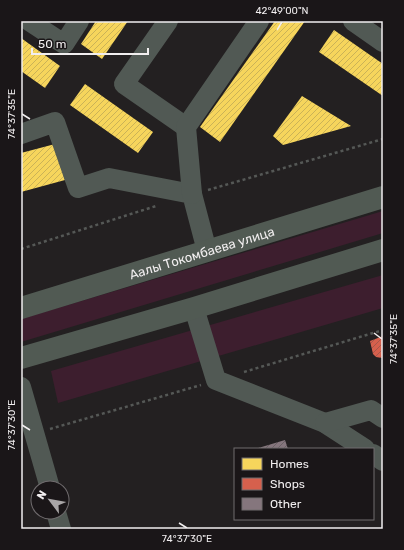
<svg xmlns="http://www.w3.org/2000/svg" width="404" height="550" viewBox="0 0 404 550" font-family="Rubik,sans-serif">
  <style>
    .green { fill: #3d1e2e }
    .homes { fill: url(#homes-hatch) }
    .shops { fill: url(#shops-hatch) }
    .building { fill: url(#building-hatch) }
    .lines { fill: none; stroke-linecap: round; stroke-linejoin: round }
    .path { stroke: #555856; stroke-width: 2.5; stroke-dasharray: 3 3; stroke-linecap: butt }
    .minor { stroke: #515954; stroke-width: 20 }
    .major { stroke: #515a53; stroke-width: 22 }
    .ticks { fill: none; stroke: #f1eeef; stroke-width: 1.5 }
    .labels { text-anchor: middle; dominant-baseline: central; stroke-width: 4; stroke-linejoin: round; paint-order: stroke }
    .street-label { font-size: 13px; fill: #f1eeef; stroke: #1a1618 }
    .neatline { fill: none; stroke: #f1eeef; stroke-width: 1.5 }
    .ticks-label { font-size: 10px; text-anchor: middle; fill: #f1eeef }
  </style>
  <defs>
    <pattern id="homes-hatch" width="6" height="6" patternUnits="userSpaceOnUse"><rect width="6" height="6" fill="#f6d55c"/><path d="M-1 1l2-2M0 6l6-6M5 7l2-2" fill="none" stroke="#cab257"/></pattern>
    <pattern id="shops-hatch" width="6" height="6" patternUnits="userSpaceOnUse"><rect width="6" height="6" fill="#d6604d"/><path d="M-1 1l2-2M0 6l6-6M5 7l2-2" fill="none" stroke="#a4574b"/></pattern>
    <pattern id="building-hatch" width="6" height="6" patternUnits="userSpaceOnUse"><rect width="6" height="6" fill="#85767d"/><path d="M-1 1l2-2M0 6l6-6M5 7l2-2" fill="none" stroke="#6a6165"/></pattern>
  </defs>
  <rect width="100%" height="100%" fill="#232021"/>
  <g class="green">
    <polygon points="383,211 383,233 21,342 21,319"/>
    <polygon points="383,275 383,308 58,403 51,371"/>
  </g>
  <g class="homes">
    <polygon points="96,21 128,21 102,59 81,44"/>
    <polygon points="275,21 305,21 220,142 200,127"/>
    <polygon points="334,30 383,64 383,96 319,52"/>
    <polygon points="21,38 60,66 45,88 21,71"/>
    <polygon points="85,84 153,132 138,153 70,105"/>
    <polygon points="302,96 351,126 283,145 273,136"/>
    <polygon points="55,144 65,180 21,192 21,153"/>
  </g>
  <polygon class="shops" points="383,336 383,358 382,358 376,357 373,354 370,341"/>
  <polygon class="building" points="285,440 288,449 255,449"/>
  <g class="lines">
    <g class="path">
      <polyline points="208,190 383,139"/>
      <polyline points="21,249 156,206"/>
      <polyline points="244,372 383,330"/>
      <polyline points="50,429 201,385"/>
    </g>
    <g class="minor">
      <polyline points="29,21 64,44 79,21"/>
      <polyline points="168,21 124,84 186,127"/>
      <polyline points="353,21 383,42"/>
      <polyline points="21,134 55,122 78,188 109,178 192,194 207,251"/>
      <polyline points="192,194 186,127 259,21"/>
      <polyline points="194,308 216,380 325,423 365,449"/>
      <polyline points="21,387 50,488"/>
      <polyline points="325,423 371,410 383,418"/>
      <polyline points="373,454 383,461"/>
      <polyline points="56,512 61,529"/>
    </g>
    <g class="major">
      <path id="s1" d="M 21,308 L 383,197"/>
      <polyline points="21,358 194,308 383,250"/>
    </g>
  </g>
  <path class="ticks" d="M 277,30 L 282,22M 22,114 L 30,119M 374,333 L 382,339M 22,425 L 30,430M 179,523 L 187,528"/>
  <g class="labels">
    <g class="street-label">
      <text stroke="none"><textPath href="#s1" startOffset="189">Аалы Токомбаева улица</textPath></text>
    </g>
  </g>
  <rect width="404" height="550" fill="none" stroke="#1a1618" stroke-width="44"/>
  <rect x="234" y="448" width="140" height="72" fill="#1a1618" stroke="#706c6e"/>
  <rect x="242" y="458" width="20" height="12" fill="#f6d55c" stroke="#706c6e"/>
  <text x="270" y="468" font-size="12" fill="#f1eeef">Homes</text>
  <rect x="242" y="478" width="20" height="12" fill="#d6604d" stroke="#706c6e"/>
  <text x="270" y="488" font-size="12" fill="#f1eeef">Shops</text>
  <rect x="242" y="498" width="20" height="12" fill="#85767d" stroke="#706c6e"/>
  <text x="270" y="508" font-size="12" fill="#f1eeef">Other</text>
  <g transform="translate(50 500) rotate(302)"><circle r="19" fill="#1a1618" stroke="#706c6e"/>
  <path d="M0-3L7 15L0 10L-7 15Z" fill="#a9a6a7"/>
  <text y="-6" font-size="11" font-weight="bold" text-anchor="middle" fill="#f1eeef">N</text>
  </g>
  <path d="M32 48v6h116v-6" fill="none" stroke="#f1eeef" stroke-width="2"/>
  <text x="38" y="48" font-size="12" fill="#f1eeef" stroke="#1a1618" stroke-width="3" paint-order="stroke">50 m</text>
  <rect x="22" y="22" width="360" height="506" class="neatline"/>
  <g class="ticks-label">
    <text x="282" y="14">42°49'00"N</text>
    <text transform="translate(11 114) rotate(-90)" y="4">74°37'35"E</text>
    <text transform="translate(393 339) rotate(-90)" y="4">74°37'35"E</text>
    <text transform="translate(11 425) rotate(-90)" y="4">74°37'30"E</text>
    <text x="187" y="542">74°37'30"E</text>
  </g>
</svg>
